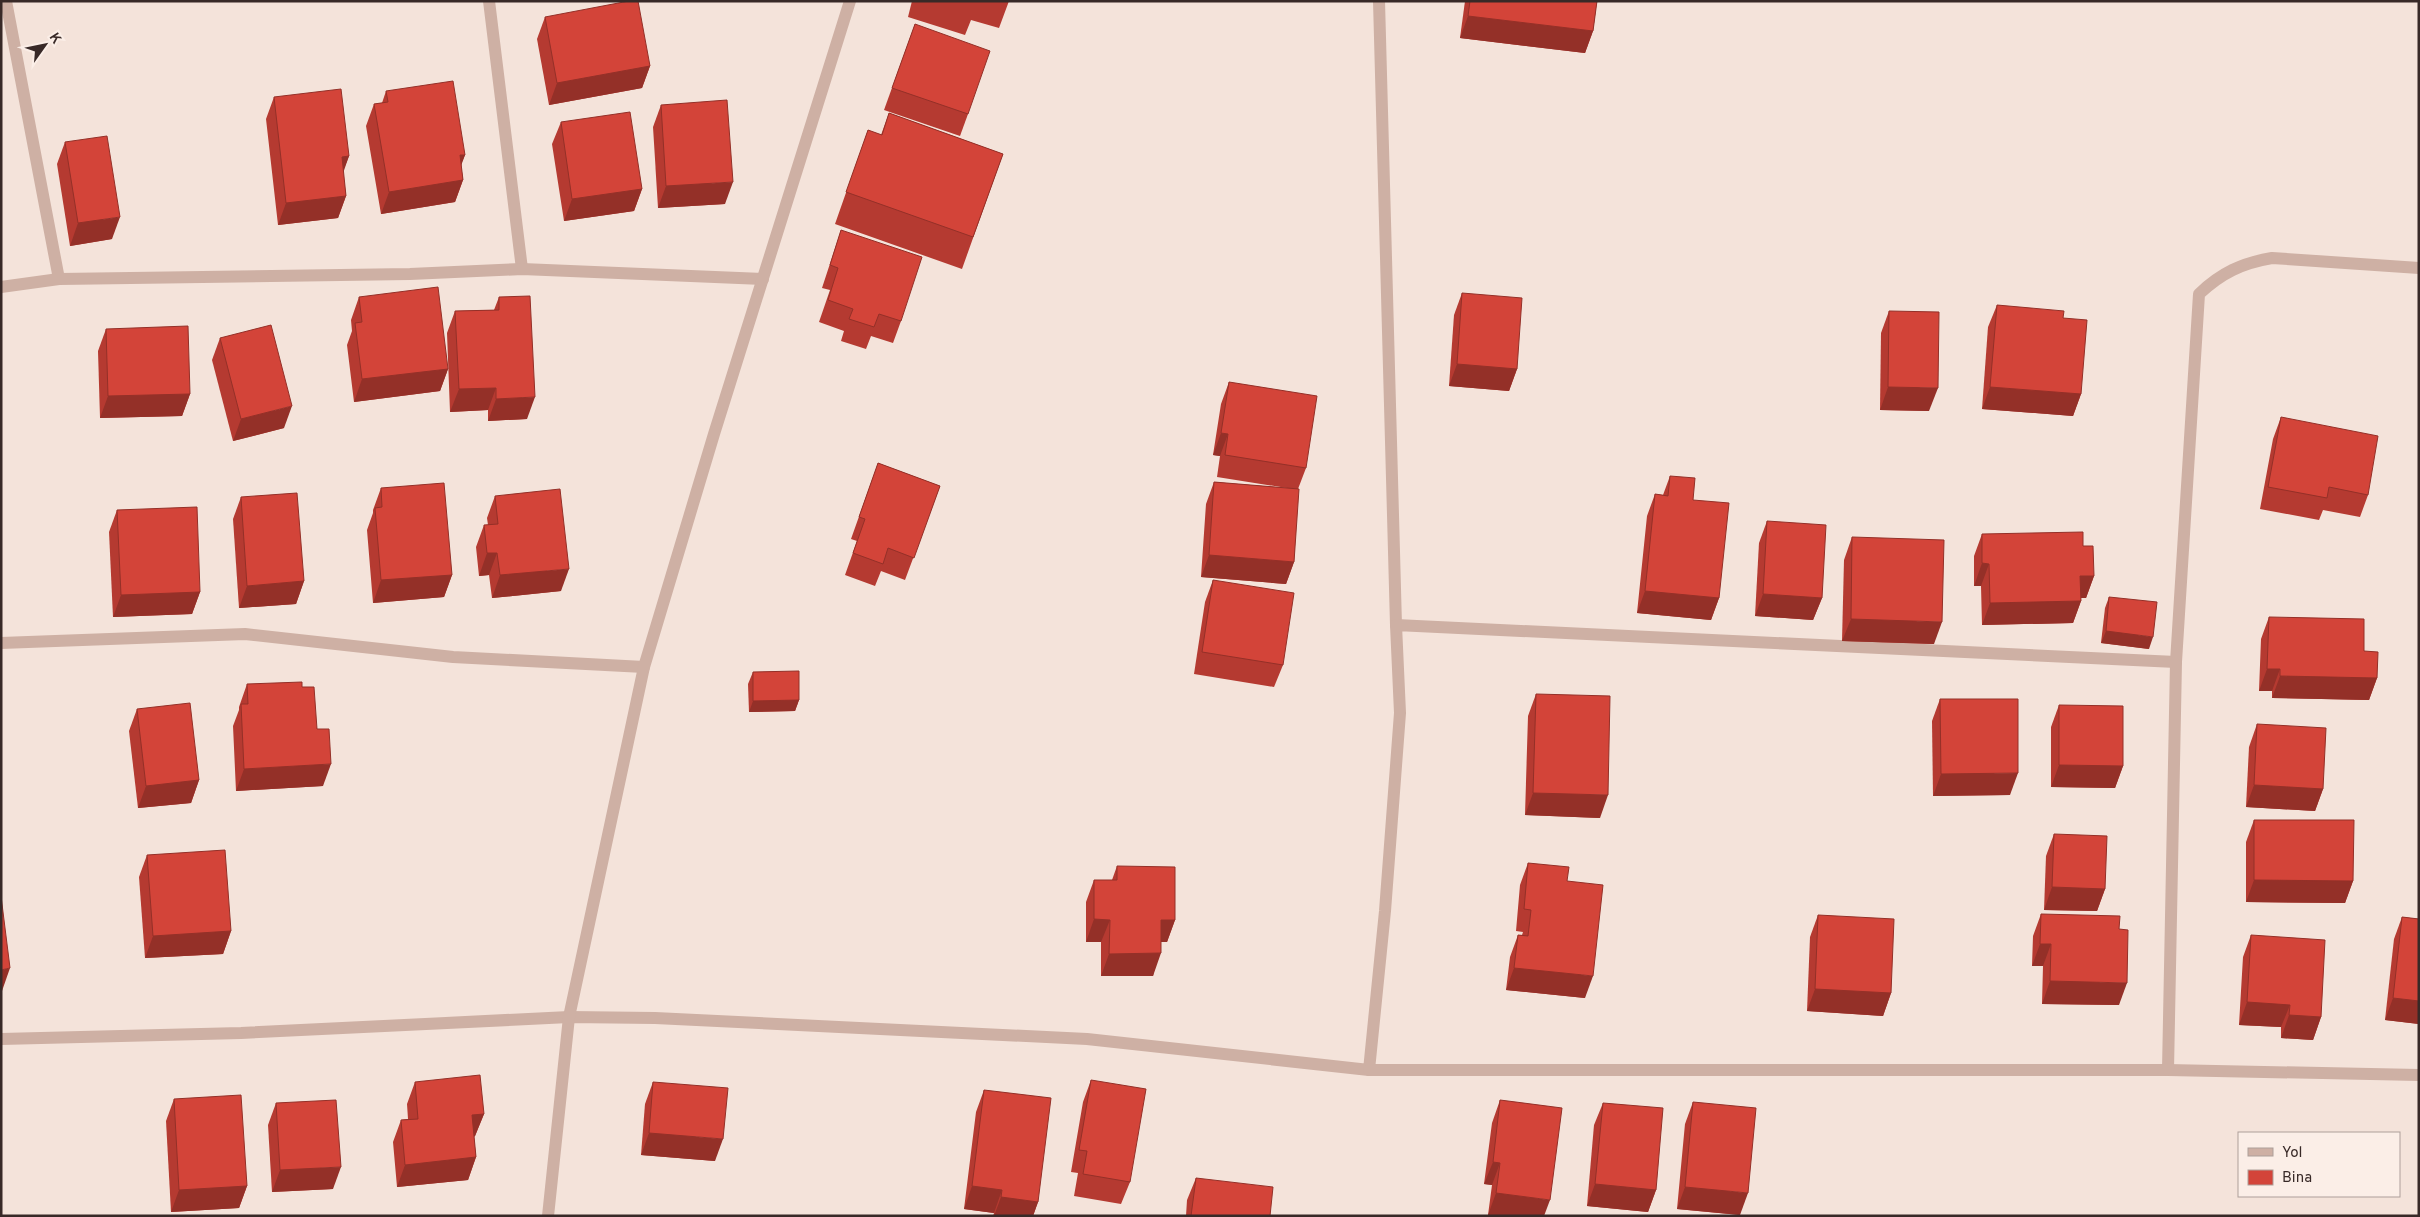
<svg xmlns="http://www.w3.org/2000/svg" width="2420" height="1217" viewBox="0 0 2420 1217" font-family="Overpass,sans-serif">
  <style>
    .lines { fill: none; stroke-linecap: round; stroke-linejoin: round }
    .street { stroke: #ceb0a4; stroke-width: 12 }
    .wall { fill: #b53a31 }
    .shaded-wall { fill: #943028 }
    .building { fill: #d34439; stroke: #943028 }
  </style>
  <rect width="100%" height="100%" fill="#f4e3da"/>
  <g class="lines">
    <g class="street">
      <polyline points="6,1 59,279"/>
      <polyline points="489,1 522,269"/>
      <polyline points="1379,1 1396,625"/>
      <polyline points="1,287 59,279 410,274 522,269 763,279"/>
      <polyline points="1,643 245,634 453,657 644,667"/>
      <polyline points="1,1039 241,1033 569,1017 655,1018 1087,1039 1369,1070 1385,911 1400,713 1396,625 2176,662"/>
      <polyline points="1369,1070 2168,1070 2419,1075"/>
      <path d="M 2168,1070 L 2176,662 L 2199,294 C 2221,273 2242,263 2272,258 L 2419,268"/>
      <polyline points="548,1216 569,1017 644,667 714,434 850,1"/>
    </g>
  </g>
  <g class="wall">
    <polygon points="912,1 1009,1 999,28 971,20 965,35 908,17"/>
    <polygon points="1465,1 1597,1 1593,31 1585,53 1460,38"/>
    <polygon points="545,17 650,66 642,88 549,105 537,39"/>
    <polygon points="915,24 968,114 960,136 884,110"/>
    <polygon points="386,91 465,155 461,164 463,180 455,202 381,214 366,126 374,104 382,103"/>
    <polygon points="274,97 349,156 343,171 346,196 338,218 278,225 266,119"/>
    <polygon points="661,105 725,204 658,208 653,127"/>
    <polygon points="889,113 1003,154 962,269 835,224 868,130 881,135"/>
    <polygon points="561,122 642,189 634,211 564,221 552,144"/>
    <polygon points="65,142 112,239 70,246 57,164"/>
    <polygon points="841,230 901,321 893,343 871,336 866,349 841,341 844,331 819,322 830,290 822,288"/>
    <polygon points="1462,293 1517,369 1509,391 1449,386 1454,315"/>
    <polygon points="359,297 448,369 440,391 354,402 347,345 352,331 351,320"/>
    <polygon points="499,297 527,419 488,421 488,410 450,412 447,333 455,311 494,310"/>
    <polygon points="1997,305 2063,318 2081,394 2073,416 1982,409 1988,327"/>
    <polygon points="1889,311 1929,411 1880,410 1881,333"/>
    <polygon points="106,329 190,394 182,416 100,418 98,351"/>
    <polygon points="220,338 284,428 233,441 212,360"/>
    <polygon points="1229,382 1306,468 1298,489 1294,562 1286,584 1201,577 1206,504 1214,482 1287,488 1217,477 1220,456 1213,455 1221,404"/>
    <polygon points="2281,417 2368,495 2360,517 2323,510 2319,520 2260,509 2273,439"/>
    <polygon points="878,463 940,486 905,580 881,571 875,586 845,575 857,541 851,539"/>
    <polygon points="1670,476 1693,500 1719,598 1711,620 1637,613 1647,516 1655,494 1663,495"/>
    <polygon points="381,488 452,575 444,597 373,603 367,530 373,513 373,510"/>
    <polygon points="495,496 561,591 492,598 489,575 479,576 476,547 484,525 488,525 487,518"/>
    <polygon points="241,497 304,581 296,604 239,608 233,519"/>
    <polygon points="117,510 200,592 192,614 113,617 109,532"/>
    <polygon points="1767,521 1822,598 1813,620 1755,616 1759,543"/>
    <polygon points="1982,534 2094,576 2086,598 2081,598 2081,601 2073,623 1982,625 1981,586 1974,586 1974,556"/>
    <polygon points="1852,537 1934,644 1842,641 1844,560"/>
    <polygon points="1213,580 1283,665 1274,687 1194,674 1205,602"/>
    <polygon points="2109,597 2149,649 2101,643 2105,608"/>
    <polygon points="2269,617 2364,651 2377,678 2369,700 2272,698 2272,691 2259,691 2261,639"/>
    <polygon points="753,672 799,700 795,711 749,712 748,684"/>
    <polygon points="247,684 302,687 317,729 323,786 236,791 233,726 239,710 239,707"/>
    <polygon points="1536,694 1600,818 1525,815 1528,716"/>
    <polygon points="1940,699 2010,795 1933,796 1932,721"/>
    <polygon points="2059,705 2123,766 2115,788 2051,787 2051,727"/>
    <polygon points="137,709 199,780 191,803 138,808 129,731"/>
    <polygon points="2257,724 2323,789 2315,811 2246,807 2249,747"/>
    <polygon points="2254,820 2353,881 2345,903 2246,902 2246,842"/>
    <polygon points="2054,834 2105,889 2097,911 2044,910 2046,856"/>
    <polygon points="147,855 231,931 223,954 145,958 139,877"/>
    <polygon points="1528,863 1567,881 1585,998 1506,990 1510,957 1518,935 1522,935 1523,932 1516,931 1520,885"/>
    <polygon points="1117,866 1175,920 1167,942 1161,942 1153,976 1101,976 1101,942 1086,942 1086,902 1094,880 1112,880"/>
    <polygon points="2041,914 2119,1005 2042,1004 2043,966 2032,966 2033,936"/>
    <polygon points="1818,915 1891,993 1883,1016 1807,1011 1810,937"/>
    <polygon points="2402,917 2419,919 2419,1024 2385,1020 2394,939"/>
    <polygon points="2251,935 2321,1017 2313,1040 2281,1038 2281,1027 2239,1025 2243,957"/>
    <polygon points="1091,1080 1130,1182 1121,1204 1074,1196 1078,1173 1071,1172 1083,1102"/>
    <polygon points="415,1082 484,1114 475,1136 474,1137 476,1157 468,1180 397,1187 393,1142 401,1120 408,1119 407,1104"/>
    <polygon points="653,1082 715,1161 641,1155 645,1104"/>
    <polygon points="984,1090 1038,1202 1033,1216 993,1216 994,1213 964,1209 976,1112"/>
    <polygon points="174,1099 247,1186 239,1208 171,1212 166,1121"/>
    <polygon points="1500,1100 1544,1216 1488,1215 1492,1185 1484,1184 1492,1123"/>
    <polygon points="1693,1102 1740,1215 1677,1209 1685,1124"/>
    <polygon points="276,1103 333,1189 272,1192 268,1125"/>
    <polygon points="1603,1103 1656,1190 1648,1212 1587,1206 1594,1125"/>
    <polygon points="1196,1178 1270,1216 1186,1216 1187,1200"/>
  </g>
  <g class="shaded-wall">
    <polygon points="1468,16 1593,31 1585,53 1460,38"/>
    <polygon points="650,66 642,88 549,105 557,83"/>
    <polygon points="460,155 465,155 457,177"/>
    <polygon points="349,156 341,179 342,157"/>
    <polygon points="463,180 455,202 381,214 389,192"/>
    <polygon points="733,182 725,204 658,208 666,186"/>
    <polygon points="642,189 634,211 564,221 572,199"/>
    <polygon points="346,196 338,218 278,225 286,203"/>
    <polygon points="120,217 112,239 70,246 78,223"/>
    <polygon points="1457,364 1517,369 1509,391 1449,386"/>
    <polygon points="448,369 440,391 354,402 362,379"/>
    <polygon points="1888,387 1938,388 1929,411 1880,410"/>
    <polygon points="1990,387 2081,394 2073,416 1982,409"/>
    <polygon points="496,388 488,410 450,412 459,389"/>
    <polygon points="190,394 182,416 100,418 108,396"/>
    <polygon points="535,397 527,419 488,421 496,399"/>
    <polygon points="292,406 284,428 233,441 241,419"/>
    <polygon points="1221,433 1228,434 1220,456 1213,455"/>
    <polygon points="487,553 497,553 489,575 479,576"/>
    <polygon points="1209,555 1294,562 1286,584 1201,577"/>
    <polygon points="1982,563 1989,564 1981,586 1974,586"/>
    <polygon points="569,569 561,591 492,598 500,575"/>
    <polygon points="452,575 444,597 373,603 381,580"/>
    <polygon points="2080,576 2094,576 2086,598 2072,598"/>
    <polygon points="304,581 296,604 239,608 247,586"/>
    <polygon points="1645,591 1719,598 1711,620 1637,613"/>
    <polygon points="200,592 192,614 113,617 121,595"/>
    <polygon points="1763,594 1822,598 1813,620 1755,616"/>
    <polygon points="2081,601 2073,623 1982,625 1990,603"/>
    <polygon points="1851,619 1942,622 1934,644 1842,641"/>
    <polygon points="2106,631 2153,637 2149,649 2101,643"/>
    <polygon points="2267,669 2280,669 2272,691 2259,691"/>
    <polygon points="2280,676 2377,678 2369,700 2272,698"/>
    <polygon points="799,700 795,711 749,712 753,701"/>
    <polygon points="331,764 323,786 236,791 244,769"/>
    <polygon points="2059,765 2123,766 2115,788 2051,787"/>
    <polygon points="2018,773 2010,795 1933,796 1941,774"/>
    <polygon points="199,780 191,803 138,808 146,786"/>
    <polygon points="2254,785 2323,789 2315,811 2246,807"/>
    <polygon points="1533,793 1608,795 1600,818 1525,815"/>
    <polygon points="2254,880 2353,881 2345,903 2246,902"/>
    <polygon points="2052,887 2105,889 2097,911 2044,910"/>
    <polygon points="1094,919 1110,920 1101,942 1086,942"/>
    <polygon points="1161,920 1175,920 1167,942 1153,942"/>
    <polygon points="231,931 223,954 145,958 153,936"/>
    <polygon points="2040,944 2051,944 2043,966 2032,966"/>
    <polygon points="1161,953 1153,976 1101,976 1109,954"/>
    <polygon points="10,968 2,991 1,991 1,970"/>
    <polygon points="1514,968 1593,976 1585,998 1506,990"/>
    <polygon points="2050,981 2127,983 2119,1005 2042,1004"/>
    <polygon points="1815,989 1891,993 1883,1016 1807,1011"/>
    <polygon points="2393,998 2419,1001 2419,1024 2385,1020"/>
    <polygon points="2247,1002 2290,1005 2281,1027 2239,1025"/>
    <polygon points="2289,1015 2321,1017 2313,1040 2281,1038"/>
    <polygon points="484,1114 475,1136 463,1138 472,1115"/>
    <polygon points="649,1133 723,1139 715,1161 641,1155"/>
    <polygon points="476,1157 468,1180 397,1187 405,1165"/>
    <polygon points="1493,1162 1500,1163 1492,1185 1484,1184"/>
    <polygon points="341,1167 333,1189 272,1192 280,1170"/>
    <polygon points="1595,1184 1656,1190 1648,1212 1587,1206"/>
    <polygon points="247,1186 239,1208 171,1212 179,1190"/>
    <polygon points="972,1186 1002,1190 994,1213 964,1209"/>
    <polygon points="1685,1187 1748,1193 1740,1215 1677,1209"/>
    <polygon points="1496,1193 1550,1200 1544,1216 1488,1215"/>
    <polygon points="1001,1197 1038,1202 1033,1216 994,1216"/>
  </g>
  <g class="building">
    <polygon points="629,1 638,1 650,66 557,83 545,17"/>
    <polygon points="1470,1 1597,1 1593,31 1468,16"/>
    <polygon points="915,24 990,51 968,114 892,88"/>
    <polygon points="453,81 465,155 460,155 463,180 389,192 374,104 388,102 386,91"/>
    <polygon points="341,89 349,156 342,157 346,196 286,203 274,97"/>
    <polygon points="727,100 733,182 666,186 661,105"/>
    <polygon points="630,112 642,189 572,199 561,122"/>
    <polygon points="889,113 1003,154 973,237 846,192 868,130 882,135"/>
    <polygon points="107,136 120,217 78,223 65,142"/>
    <polygon points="841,230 922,257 901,321 879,314 874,327 849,319 853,309 828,300 838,268 830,265"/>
    <polygon points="438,287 448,369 362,379 355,323 362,322 359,297"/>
    <polygon points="1462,293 1522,298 1517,369 1457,364"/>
    <polygon points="530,296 535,397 496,399 496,388 459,389 455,311 499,310 499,297"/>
    <polygon points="1997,305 2064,311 2063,318 2087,320 2081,394 1990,387"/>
    <polygon points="1889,311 1939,312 1938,388 1888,387"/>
    <polygon points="271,325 292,406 241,419 220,338"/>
    <polygon points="188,326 190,394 108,396 106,329"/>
    <polygon points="1229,382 1317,396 1306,468 1225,455 1228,434 1221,433"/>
    <polygon points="2281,417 2378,436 2368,495 2329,487 2327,498 2268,487"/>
    <polygon points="878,463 940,486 914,558 888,548 883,564 853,553 865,519 859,517"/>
    <polygon points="1670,476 1695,478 1693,500 1729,503 1719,598 1645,591 1655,494 1668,496"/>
    <polygon points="1214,482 1299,489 1294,562 1209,555"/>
    <polygon points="444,483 452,575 381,580 375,508 382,507 381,488"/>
    <polygon points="560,489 569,569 500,575 497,553 487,553 484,525 498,524 495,496"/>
    <polygon points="297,493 304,581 247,586 241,497"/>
    <polygon points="197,507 200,592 121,595 117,510"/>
    <polygon points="1767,521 1826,525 1822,598 1763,594"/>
    <polygon points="2083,532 2083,546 2093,546 2094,576 2080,576 2081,601 1990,603 1989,564 1982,563 1982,534"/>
    <polygon points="1852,537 1944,540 1942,622 1851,619"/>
    <polygon points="1213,580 1294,593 1283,665 1202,652"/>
    <polygon points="2109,597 2157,602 2153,637 2106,631"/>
    <polygon points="2269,617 2364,619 2364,651 2378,652 2377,678 2280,676 2280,669 2267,669"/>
    <polygon points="799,671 799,700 753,701 753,672"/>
    <polygon points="302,682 302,687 314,687 317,729 329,729 331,764 244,769 241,704 248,704 247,684"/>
    <polygon points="1536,694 1610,696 1608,795 1533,793"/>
    <polygon points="1940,699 2018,699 2018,773 1941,774"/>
    <polygon points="190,703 199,780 146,786 137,709"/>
    <polygon points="2059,705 2123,706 2123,766 2059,765"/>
    <polygon points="2257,724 2326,728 2323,789 2254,785"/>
    <polygon points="2254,820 2354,820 2353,881 2254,880"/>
    <polygon points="2054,834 2107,836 2105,889 2052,887"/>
    <polygon points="225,850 231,931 153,936 147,855"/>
    <polygon points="1528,863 1569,867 1567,881 1603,885 1593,976 1514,968 1518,935 1528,936 1531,910 1524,909"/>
    <polygon points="1117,866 1175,867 1175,920 1161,920 1161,953 1109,954 1110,920 1094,919 1094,880 1117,880"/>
    <polygon points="1,896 10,968 1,970"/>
    <polygon points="2041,914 2120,916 2119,929 2128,930 2127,983 2050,981 2051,944 2040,944"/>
    <polygon points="1818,915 1894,919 1891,993 1815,989"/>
    <polygon points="2402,917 2419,919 2419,1001 2393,998"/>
    <polygon points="2251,935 2325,940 2321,1017 2289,1015 2290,1005 2247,1002"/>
    <polygon points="480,1075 484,1114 472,1115 476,1157 405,1165 401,1120 418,1119 415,1082"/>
    <polygon points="1091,1080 1146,1089 1130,1182 1083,1174 1087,1151 1079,1150"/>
    <polygon points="653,1082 728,1088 723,1139 649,1133"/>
    <polygon points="984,1090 1051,1098 1038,1202 1001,1197 1002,1190 972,1186"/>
    <polygon points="241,1095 247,1186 179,1190 174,1099"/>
    <polygon points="336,1100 341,1167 280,1170 276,1103"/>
    <polygon points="1500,1100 1562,1108 1550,1200 1496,1193 1500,1163 1493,1162"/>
    <polygon points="1693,1102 1756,1108 1748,1193 1685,1187"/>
    <polygon points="1603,1103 1663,1108 1656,1190 1595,1184"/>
    <polygon points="1196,1178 1273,1187 1270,1216 1191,1216"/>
  </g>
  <rect width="2420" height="1217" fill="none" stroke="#382927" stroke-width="5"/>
  <rect x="2238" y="1132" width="162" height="65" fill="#fbeee7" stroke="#ad9f9a"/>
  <rect x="2248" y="1148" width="25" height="8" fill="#ceb0a4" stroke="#ad9f9a"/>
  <text x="2282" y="1157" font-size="15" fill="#382927">Yol</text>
  <rect x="2248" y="1170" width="25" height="15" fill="#d34439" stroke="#ad9f9a"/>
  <text x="2282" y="1182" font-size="15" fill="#382927">Bina</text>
  <g transform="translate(45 45) rotate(57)" stroke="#fbeee7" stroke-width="4" paint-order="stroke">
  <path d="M0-4L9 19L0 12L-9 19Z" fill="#382927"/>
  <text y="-8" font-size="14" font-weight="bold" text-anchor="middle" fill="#382927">K</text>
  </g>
</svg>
